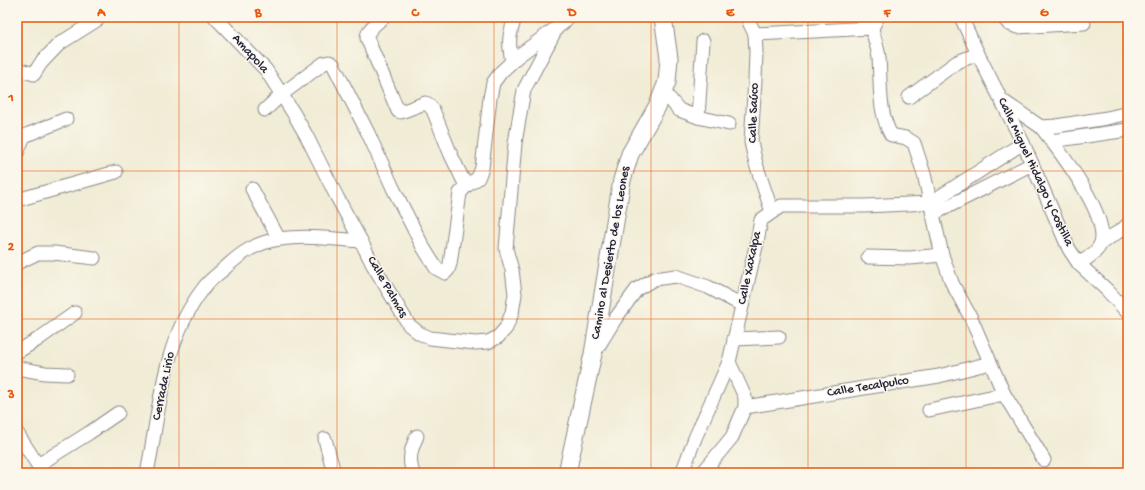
<svg xmlns="http://www.w3.org/2000/svg" width="1145" height="490" viewBox="0 0 1145 490" font-family="'Gochi Hand',sans-serif">
  <style>
    .lines { fill: none; stroke-linecap: round; stroke-linejoin: round }
    .minor-casing { stroke: #8a8788; stroke-width: 15 }
    .major-casing { stroke: #8a8788; stroke-width: 19 }
    .minor { stroke: #fff; stroke-width: 13 }
    .major { stroke: #fff; stroke-width: 17 }
    .grid { fill: none; stroke: #e8590c; stroke-width: 1; stroke-opacity: 0.55 }
    .labels { text-anchor: middle; dominant-baseline: central; stroke-width: 3; stroke-linejoin: round; paint-order: stroke }
    .street-label { font-size: 13px; fill: #22223b; stroke: #fbf7ec }
    .neatline { fill: none; stroke: #e8590c; stroke-width: 1.5 }
    .grid-label { font-size: 13px; text-anchor: middle; font-weight: bold; fill: #e8590c }
  </style>
  <rect width="100%" height="100%" fill="#fbf7ec"/>
  <filter id="ink" filterUnits="userSpaceOnUse"><feTurbulence type="fractalNoise" baseFrequency=".025" numOctaves="2"/><feDisplacementMap in="SourceGraphic" scale="8" xChannelSelector="R" yChannelSelector="G"/><feConvolveMatrix kernelMatrix="1 2 1 2 8 2 1 2 1" color-interpolation-filters="sRGB"/></filter>
  <filter id="wash" filterUnits="userSpaceOnUse"><feTurbulence type="fractalNoise" baseFrequency=".012" numOctaves="4" result="noise"/><feDisplacementMap in="SourceGraphic" scale="16" xChannelSelector="R" yChannelSelector="G"/><feGaussianBlur stdDeviation="0.9" result="paint"/><feColorMatrix in="noise" values="0 0 0 0 0 0 0 0 0 0 0 0 0 0 0 0 0 1.4 0 .05"/><feComposite in="paint" operator="in"/></filter>
  <g filter="url(#wash)">
    <rect width="100%" height="100%" fill="#f1ecd5"/>
  </g>
  <g filter="url(#ink)">
    <g class="lines">
      <defs>
        <g id="minor">
          <polyline points="215,17 266,70 294,114 306,135 337,197 361,241 373,265 409,325 419,333 430,338 475,343 488,342 498,337 506,328 512,313 515,294 512,270 506,249 515,143 524,90 556,29"/>
          <path d="M 384,17 C 377,23 367,29 367,38 L 398,111 L 401,112 L 425,103 L 428,104 L 433,110 L 451,155 L 466,186"/>
          <polyline points="748,17 750,24 755,34 756,52 755,80 751,142 756,164 772,212"/>
          <path d="M 878,17 L 872,28 C 874,38 878,48 879,58 C 881,85 878,111 891,135 L 906,138 L 914,143 L 924,174 L 942,255 L 952,283 L 971,318 L 1004,394 L 1044,460"/>
          <polyline points="961,17 978,54 1023,143 1069,249 1079,264 1107,290 1128,313"/>
          <polyline points="1003,17 1009,24 1017,27 1084,23"/>
          <polyline points="755,34 872,28"/>
          <path d="M 512,61 C 508,42 509,36 515,17"/>
          <polyline points="17,69 34,74 41,63 59,44 97,20"/>
          <polyline points="664,92 679,110 698,117 729,124"/>
          <polyline points="909,97 957,62 978,54"/>
          <polyline points="1003,101 1041,127 1056,126 1107,118 1128,113"/>
          <polyline points="265,110 282,94 324,63 329,62 333,64 368,133 393,188 423,247 436,268 445,273 448,270 450,264 460,193 466,186 478,178 482,168 490,98 493,83 501,72 518,56 563,23 568,17"/>
          <polyline points="698,117 703,41"/>
          <path d="M 1041,127 C 1058,149 1109,214 1101,243 C 1098,252 1086,259 1079,264"/>
          <polyline points="1051,141 1128,130"/>
          <polyline points="17,153 24,136 66,119"/>
          <polyline points="252,189 279,239"/>
          <polyline points="17,200 116,172"/>
          <polyline points="933,214 1032,164"/>
          <polyline points="1101,243 1123,229 1128,224"/>
          <polyline points="868,257 910,258 942,255"/>
          <polyline points="17,263 38,253 54,253 94,258"/>
          <polyline points="734,339 779,337"/>
          <polyline points="596,350 615,319 637,289 654,279 676,276 708,287 742,305"/>
          <polyline points="17,352 37,340 75,313"/>
          <polyline points="17,368 45,373 67,374"/>
          <polyline points="745,407 939,376 990,363"/>
          <polyline points="929,410 1004,394"/>
          <polyline points="17,433 43,473"/>
          <polyline points="325,439 334,473"/>
          <polyline points="38,465 89,433 118,413"/>
          <path d="M 147,473 C 160,410 162,342 203,289 C 208,281 217,275 225,268 C 241,253 257,242 280,239 C 306,235 335,239 361,241"/>
          <path d="M 413,473 C 408,459 411,449 417,436"/>
          <polyline points="682,473 695,438 729,362 757,242 761,220 781,206 864,206 930,203 1023,143"/>
          <polyline points="703,473 704,471 732,437 745,407 745,397 729,362"/>
        </g>
        <polyline id="major" points="567,473 593,354 622,180 630,154 658,105 667,82 669,58 663,17"/>
      </defs>
      <use href="#minor" class="minor-casing"/>
      <use href="#major" class="major-casing"/>
      <use href="#minor" class="minor"/>
      <use href="#major" class="major"/>
    </g>
  </g>
  <path class="grid" d="M 179,17 L 179,473M 337,17 L 337,473M 494,17 L 494,473M 651,17 L 651,473M 808,17 L 808,473M 966,17 L 966,473M 17,171 L 1128,171M 17,319 L 1128,319"/>
  <g class="labels">
    <g class="street-label">
      <text transform="translate(250 54) rotate(48)">Amapola</text>
      <text transform="translate(754 113) rotate(-88)">Calle Saúco</text>
      <text transform="translate(1035 172) rotate(65)">Calle Miguel Hidalgo y Costilla</text>
      <text transform="translate(611 253) rotate(-80)">Camino al Desierto de los Leones</text>
      <text transform="translate(750 268) rotate(-78)">Calle Xaxalpa</text>
      <text transform="translate(387 287) rotate(60)">Calle Palmas</text>
      <text transform="translate(164 386) rotate(-78)">Cerrada Lirio</text>
      <text transform="translate(868 387) rotate(-9)">Calle Tecalpulco</text>
    </g>
  </g>
  <rect width="1145" height="490" fill="none" stroke="#fbf7ec" stroke-width="44"/>
  <rect x="22" y="22" width="1101" height="446" class="neatline"/>
  <g class="grid-label">
    <text x="101" y="16">A</text>
    <text x="258" y="16">B</text>
    <text x="415" y="16">C</text>
    <text x="572" y="16">D</text>
    <text x="730" y="16">E</text>
    <text x="887" y="16">F</text>
    <text x="1044" y="16">G</text>
    <text x="11" y="101">1</text>
    <text x="11" y="250">2</text>
    <text x="11" y="398">3</text>
  </g>
</svg>
